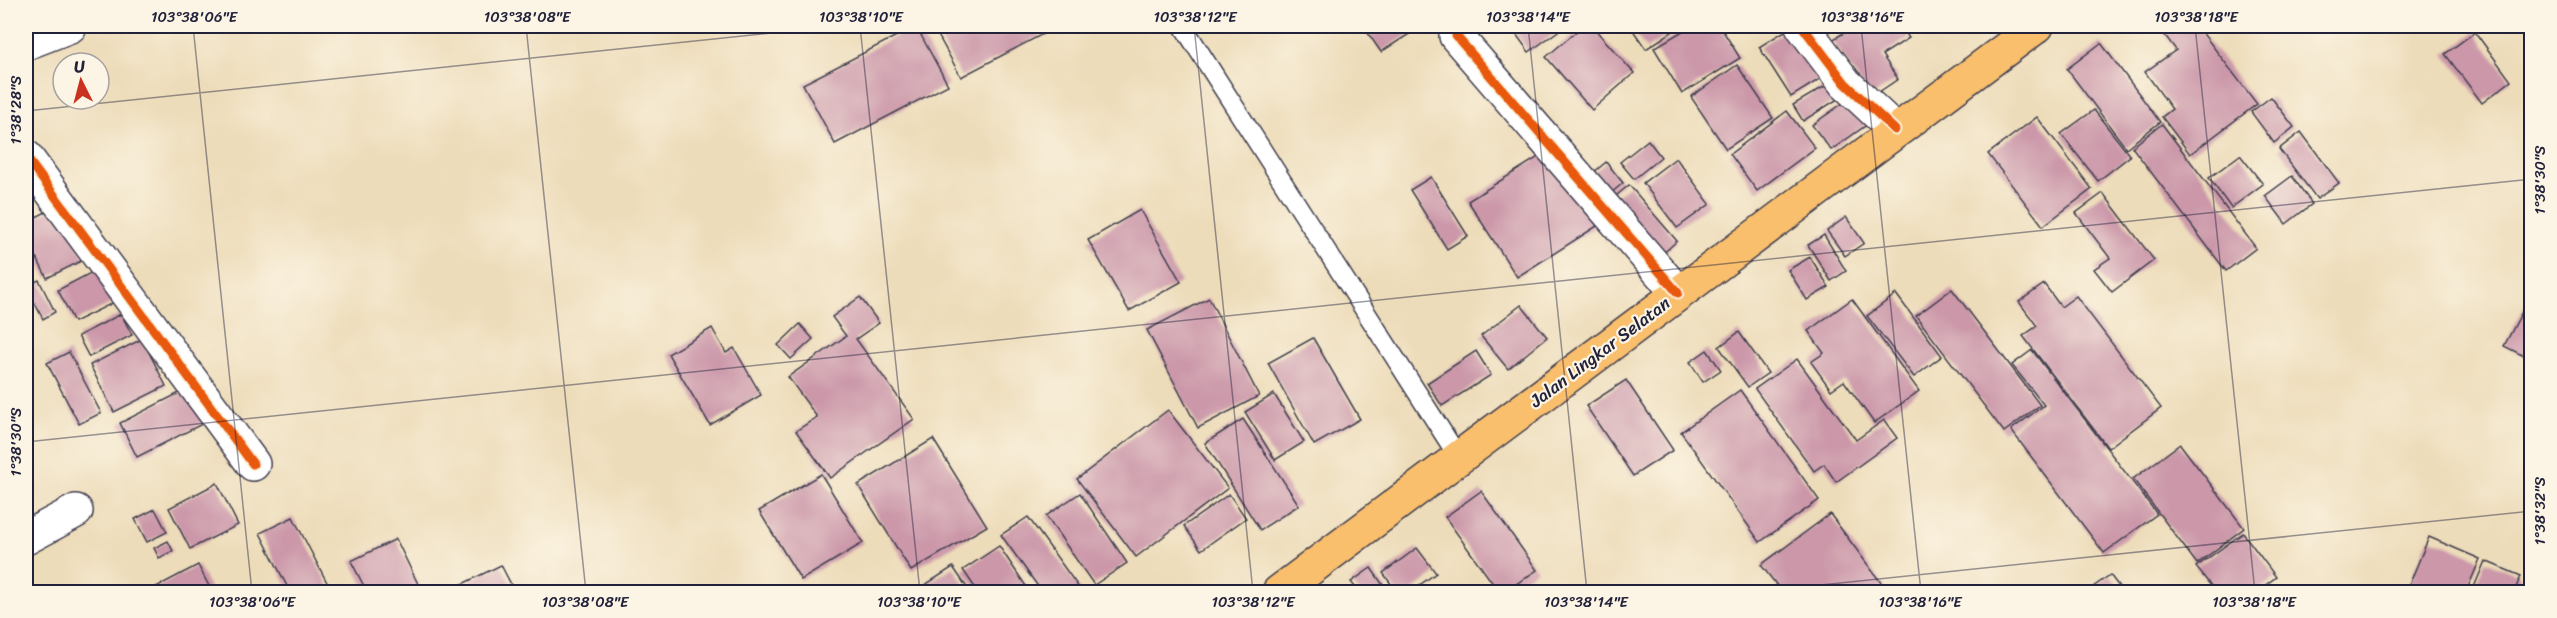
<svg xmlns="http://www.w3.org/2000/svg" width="2557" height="618" viewBox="0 0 2557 618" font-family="Sriracha,sans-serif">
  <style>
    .building { fill: #cb97a9 }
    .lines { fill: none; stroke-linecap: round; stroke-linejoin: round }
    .lane-casing { stroke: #403e4e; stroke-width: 21 }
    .street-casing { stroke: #403e4e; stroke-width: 36 }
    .highway-casing { stroke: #403e4e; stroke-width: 36 }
    .lane { stroke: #fff; stroke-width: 18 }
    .street { stroke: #fff; stroke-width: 33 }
    .highway { stroke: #f9bf6d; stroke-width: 33 }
    .cycleway-casing { stroke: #fcf5e5; stroke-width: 13 }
    .cycleway { stroke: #e8590c; stroke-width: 9 }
    .ticks { fill: none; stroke: #22223b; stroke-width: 1.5; stroke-opacity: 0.45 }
    .labels { text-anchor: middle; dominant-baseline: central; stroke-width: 4.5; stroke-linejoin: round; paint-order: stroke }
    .street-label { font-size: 18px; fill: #22223b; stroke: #fcf5e5 }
    .neatline { fill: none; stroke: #22223b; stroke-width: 2 }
    .ticks-label { font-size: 15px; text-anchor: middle; fill: #22223b }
  </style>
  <rect width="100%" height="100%" fill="#fcf5e5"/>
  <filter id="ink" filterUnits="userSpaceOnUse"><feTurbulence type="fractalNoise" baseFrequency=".0167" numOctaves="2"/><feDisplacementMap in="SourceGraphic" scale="12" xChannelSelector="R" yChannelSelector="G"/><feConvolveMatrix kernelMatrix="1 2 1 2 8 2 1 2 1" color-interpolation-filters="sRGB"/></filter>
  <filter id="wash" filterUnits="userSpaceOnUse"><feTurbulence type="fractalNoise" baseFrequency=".008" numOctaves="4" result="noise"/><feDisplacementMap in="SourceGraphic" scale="24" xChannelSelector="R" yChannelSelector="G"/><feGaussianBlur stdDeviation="1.35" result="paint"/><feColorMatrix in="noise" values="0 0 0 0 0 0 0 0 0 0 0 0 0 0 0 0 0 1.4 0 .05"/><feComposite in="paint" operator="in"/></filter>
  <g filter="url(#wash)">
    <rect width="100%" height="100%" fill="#eddcb9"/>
    <g id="blocks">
      <g class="building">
        <polygon points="916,26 948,85 835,144 803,84"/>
        <polygon points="933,26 1058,26 961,77"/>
        <polygon points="1363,26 1422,26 1381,52"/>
        <polygon points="1510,26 1565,26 1529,52"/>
        <polygon points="1583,26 1592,26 1634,73 1592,110 1546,57"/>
        <polygon points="1630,26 1681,26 1646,49"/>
        <polygon points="1691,26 1720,26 1740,58 1682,94 1654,48"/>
        <polygon points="1793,26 1828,74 1791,97 1759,47"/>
        <polygon points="1855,26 1901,26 1909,38 1882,55 1898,79 1870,98 1832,40"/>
        <polygon points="2158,26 2208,26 2201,31 2257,104 2190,154 2162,117 2172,109 2145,72 2176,50"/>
        <polygon points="2475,32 2511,81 2482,103 2445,54"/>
        <polygon points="2101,43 2160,122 2126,148 2067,69"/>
        <polygon points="1737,65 1773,118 1726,149 1691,97"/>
        <polygon points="1832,82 1841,97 1803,121 1793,105"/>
        <polygon points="2271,97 2294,127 2274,143 2251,112"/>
        <polygon points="1849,99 1868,124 1831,150 1812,125"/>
        <polygon points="2094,110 2130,156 2098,181 2061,134"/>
        <polygon points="1787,111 1815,148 1757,191 1730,154"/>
        <polygon points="2037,117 2092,189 2043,226 1988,154"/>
        <polygon points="2162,124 2256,248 2226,271 2132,147"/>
        <polygon points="2301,132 2339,183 2317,199 2279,149"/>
        <polygon points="1648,140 1661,157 1634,179 1620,162"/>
        <polygon points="1548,151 1597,226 1517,277 1468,201"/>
        <polygon points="2240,155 2263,184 2231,208 2209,178"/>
        <polygon points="1676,158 1710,204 1677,228 1643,183"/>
        <polygon points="1606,162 1623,183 1603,200 1586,179"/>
        <polygon points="2292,176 2312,204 2286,224 2265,196"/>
        <polygon points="1431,177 1468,236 1447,249 1410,190"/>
        <polygon points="1629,185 1677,241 1659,257 1611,200"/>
        <polygon points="2103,193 2154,260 2112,292 2094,269 2110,258 2076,213"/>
        <polygon points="58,206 85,259 47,278 26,237 26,222"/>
        <polygon points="1140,210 1181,282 1129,311 1088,240"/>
        <polygon points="1846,217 1864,243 1845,256 1827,231"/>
        <polygon points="1824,235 1846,271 1831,281 1808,245"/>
        <polygon points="1810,257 1829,287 1807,300 1788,270"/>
        <polygon points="102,267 119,300 74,322 58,290"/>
        <polygon points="39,280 55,312 43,319 26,286"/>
        <polygon points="2044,284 2061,307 2076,296 2161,408 2108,448 2023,336 2037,326 2019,302"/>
        <polygon points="1952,289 2040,405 2004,432 1916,316"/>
        <polygon points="2532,293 2532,360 2504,346"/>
        <polygon points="1896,294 1942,356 1914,377 1867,316"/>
        <polygon points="860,297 879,323 856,339 914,419 830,478 796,431 817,417 788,377 846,336 832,317"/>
        <polygon points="1209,298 1259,396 1198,428 1147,330"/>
        <polygon points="1852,299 1919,391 1874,423 1844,381 1831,390 1811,362 1824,353 1808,331"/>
        <polygon points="1521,305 1547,337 1508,369 1481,336"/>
        <polygon points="121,314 132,335 89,357 78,336"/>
        <polygon points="800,324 813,339 791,359 778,345"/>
        <polygon points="712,328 726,353 734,348 761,395 710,425 668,354"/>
        <polygon points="1739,332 1768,373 1748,387 1719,347"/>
        <polygon points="1313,338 1360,419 1314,445 1268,363"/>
        <polygon points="142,339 166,386 114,412 90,365"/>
        <polygon points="1707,350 1721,370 1703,382 1690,362"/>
        <polygon points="2032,350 2157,514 2104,553 2011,430 2044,405 2012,365"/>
        <polygon points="1476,351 1491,375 1442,406 1427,383"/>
        <polygon points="69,352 101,413 79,424 47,363"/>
        <polygon points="1797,359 1856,440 1884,420 1897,438 1836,482 1824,464 1814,471 1755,389"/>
        <polygon points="1626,380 1673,450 1633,476 1586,406"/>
        <polygon points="187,389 204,423 137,457 120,423"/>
        <polygon points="1740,390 1819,500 1760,542 1681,432"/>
        <polygon points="1274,394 1304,442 1275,460 1245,412"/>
        <polygon points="1168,410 1228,488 1136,557 1077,479"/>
        <polygon points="1243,419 1299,505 1260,530 1205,443"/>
        <polygon points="933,439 987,526 911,571 858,485"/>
        <polygon points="2180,444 2244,528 2197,564 2133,479"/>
        <polygon points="821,474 863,543 801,580 759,511"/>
        <polygon points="217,483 238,525 190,549 169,508"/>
        <polygon points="1481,491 1537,570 1504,592 1499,592 1445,517"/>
        <polygon points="1080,493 1127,563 1094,585 1046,516"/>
        <polygon points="1229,494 1246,518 1201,550 1184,526"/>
        <polygon points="155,509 167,532 147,542 135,519"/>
        <polygon points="1830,514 1888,592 1782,592 1761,565"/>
        <polygon points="293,517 332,592 290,592 260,533"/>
        <polygon points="1028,517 1082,592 1042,592 1001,535"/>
        <polygon points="2243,533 2276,577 2256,592 2216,592 2196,567"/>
        <polygon points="2429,537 2480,559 2466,592 2406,592"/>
        <polygon points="396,539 422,592 367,592 351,561"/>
        <polygon points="168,541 173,551 159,558 154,548"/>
        <polygon points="999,546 1030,592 978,592 963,570"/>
        <polygon points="1417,548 1436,573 1410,592 1397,592 1383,573"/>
        <polygon points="2485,561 2521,576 2514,592 2472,592"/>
        <polygon points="198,565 212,592 159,592 156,587"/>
        <polygon points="501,565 515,592 446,592"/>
        <polygon points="953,567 970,592 914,592"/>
        <polygon points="1371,568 1388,592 1359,592 1351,582"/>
        <polygon points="2110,575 2123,592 2086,592"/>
      </g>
    </g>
  </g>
  <g filter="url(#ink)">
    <use href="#blocks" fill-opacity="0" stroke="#403e4e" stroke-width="1.5"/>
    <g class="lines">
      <defs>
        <polyline id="lane" points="1183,26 1459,458"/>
        <g id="street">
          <polyline points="1802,26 1845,83 1895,130"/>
          <polyline points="1456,36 1678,293"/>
          <polyline points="26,43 70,26"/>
          <polyline points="26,157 253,464"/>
          <polyline points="26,538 76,511"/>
        </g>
        <polyline id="highway" points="1279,592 2037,26"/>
      </defs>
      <use href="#lane" class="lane-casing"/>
      <use href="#street" class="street-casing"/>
      <use href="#highway" class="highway-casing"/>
      <use href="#lane" class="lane"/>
      <use href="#street" class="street"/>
      <use href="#highway" class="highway"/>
      <defs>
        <g id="cycleway">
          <polyline points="1802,26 1845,83 1895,130"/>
          <polyline points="1456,36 1678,293"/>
          <polyline points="26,157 253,464"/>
        </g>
      </defs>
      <use href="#cycleway" class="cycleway-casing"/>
      <use href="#cycleway" class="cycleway"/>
    </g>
  </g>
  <path class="ticks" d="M 193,26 L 252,592M 526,26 L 586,592M 860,26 L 920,592M 1194,26 L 1253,592M 1528,26 L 1587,592M 1861,26 L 1921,592M 2195,26 L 2255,592M 2529,26 L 2532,52M 26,111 L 838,26M 26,442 L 2532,179M 1753,592 L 2532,511"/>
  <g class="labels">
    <g class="street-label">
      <text transform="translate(1600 352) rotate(-37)">Jalan Lingkar Selatan</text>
    </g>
  </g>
  <rect width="2557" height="618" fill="none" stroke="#fcf5e5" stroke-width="66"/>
  <g transform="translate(81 81) rotate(354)"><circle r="28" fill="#fcf5e5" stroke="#a5a1a1" stroke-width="1.5"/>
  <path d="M0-4.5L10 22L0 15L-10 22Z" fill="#c8321e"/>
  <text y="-9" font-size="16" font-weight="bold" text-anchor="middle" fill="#22223b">U</text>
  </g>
  <rect x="33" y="33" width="2491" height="552" class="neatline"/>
  <g class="ticks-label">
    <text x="194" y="22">103°38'06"E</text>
    <text x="527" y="22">103°38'08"E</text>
    <text x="861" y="22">103°38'10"E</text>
    <text x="1195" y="22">103°38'12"E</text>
    <text x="1528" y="22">103°38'14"E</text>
    <text x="1862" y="22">103°38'16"E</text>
    <text x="2196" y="22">103°38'18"E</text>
    <text transform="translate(16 110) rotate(-90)" y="5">1°38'28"S</text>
    <text transform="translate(2540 180) rotate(-90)" y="5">1°38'30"S</text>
    <text transform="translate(16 442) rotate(-90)" y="5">1°38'30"S</text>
    <text transform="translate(2540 511) rotate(-90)" y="5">1°38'32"S</text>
    <text x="252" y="607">103°38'06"E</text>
    <text x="585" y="607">103°38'08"E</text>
    <text x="919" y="607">103°38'10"E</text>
    <text x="1253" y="607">103°38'12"E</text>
    <text x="1586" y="607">103°38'14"E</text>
    <text x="1920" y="607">103°38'16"E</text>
    <text x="2254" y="607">103°38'18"E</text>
  </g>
</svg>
